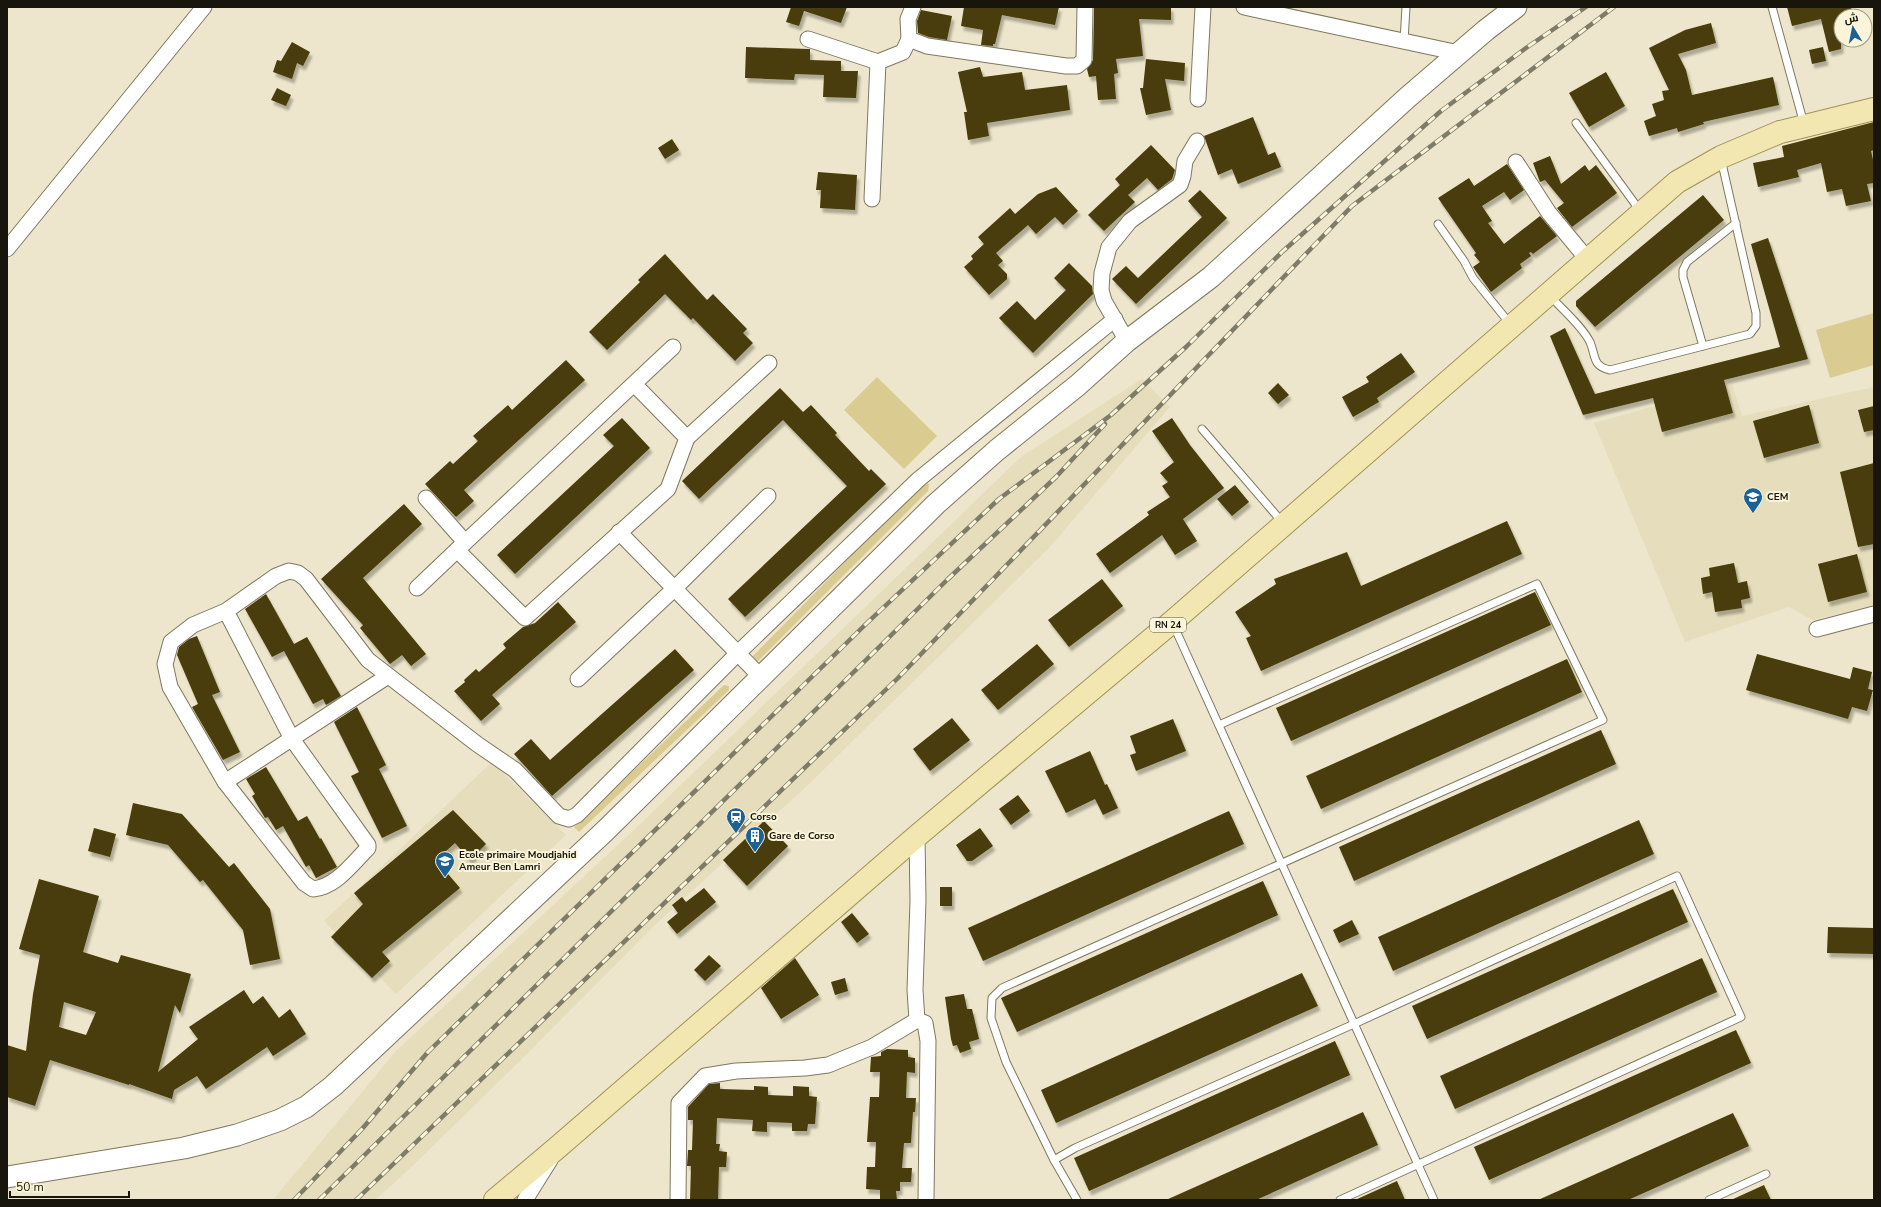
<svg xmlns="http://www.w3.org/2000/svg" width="1881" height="1207" viewBox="0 0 1881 1207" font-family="'Nunito Sans',Cairo,sans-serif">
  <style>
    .built { fill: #e5ddbb }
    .green { fill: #dacb91 }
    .building { fill: #493d07; fill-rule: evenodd; filter: url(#shadow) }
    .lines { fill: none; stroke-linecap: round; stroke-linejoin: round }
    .lane-casing { stroke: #7d785f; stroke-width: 9 }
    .street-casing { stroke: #7d785f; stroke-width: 17 }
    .secondary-casing { stroke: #7d785f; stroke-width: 23 }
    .primary-casing { stroke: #a09255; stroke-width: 24 }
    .lane { stroke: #fff; stroke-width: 7 }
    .street { stroke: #fff; stroke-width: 15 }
    .secondary { stroke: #fff; stroke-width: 21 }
    .primary { stroke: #f2e6b1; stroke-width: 22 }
    .rail-casing { stroke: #7f7b69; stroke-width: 4.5 }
    .rail { stroke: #faf4d9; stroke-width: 3; stroke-dasharray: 9; stroke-linecap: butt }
    .labels { text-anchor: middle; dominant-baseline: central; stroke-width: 4; stroke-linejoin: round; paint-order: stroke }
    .shield { fill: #faf4d9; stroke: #5b584a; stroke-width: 1 }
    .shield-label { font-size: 9px; font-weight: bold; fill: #17150c }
    .poi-label { font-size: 10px; font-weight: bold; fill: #17150c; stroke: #faf4d9; text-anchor: start }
  </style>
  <defs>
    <filter id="shadow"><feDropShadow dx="2.5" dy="4.5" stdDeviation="1" flood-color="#0004"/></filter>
  </defs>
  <rect width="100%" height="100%" fill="#ede6cc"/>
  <g class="built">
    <polygon points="1142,379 1170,407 1049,548 808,785 656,924 521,1060 405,1173 375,1200 273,1200 396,1051 635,829 1022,456"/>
    <polygon points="1732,384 1742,416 1874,387 1874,605 1813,620 1789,607 1685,642 1594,423"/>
    <polygon points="492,762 566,835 396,994 324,921"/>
  </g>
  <g class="green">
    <polygon points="1874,313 1874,365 1830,378 1816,330"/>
    <polygon points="877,377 937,436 904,469 844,410"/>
    <polygon points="925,483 929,484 928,491 758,661 755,662 751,658 922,484"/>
    <polygon points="724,685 729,686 729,690 579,832 574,827"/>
  </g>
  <g class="building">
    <polygon points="791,7 847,7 841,23 804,11 799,26 786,22"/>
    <polygon points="964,7 1059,7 1055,25 1002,15 995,44 993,44 993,46 981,45 983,30 961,26"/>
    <polygon points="1094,7 1171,7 1171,20 1139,19 1143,56 1116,59 1118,73 1114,74 1116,99 1098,100 1096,76 1089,77 1087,69 1093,60"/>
    <polygon points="1787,7 1851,7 1852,12 1841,14 1841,49 1829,52 1821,19 1792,26"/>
    <polygon points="921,10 952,16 947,40 929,37 918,33 917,21"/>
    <polygon points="1711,23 1716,43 1678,54 1686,70 1692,95 1773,77 1779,105 1703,122 1704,124 1678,132 1677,128 1649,136 1644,121 1656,116 1652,104 1664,100 1662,91 1669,90 1649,48 1685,30"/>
    <polygon points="292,42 310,52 303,66 297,63 292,79 273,72 277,60 281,61"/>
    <polygon points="746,47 808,49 810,49 810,60 841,61 841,71 858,71 856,98 823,97 824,75 795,74 794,80 745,78"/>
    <polygon points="1823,47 1826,61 1812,64 1809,50"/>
    <polygon points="1146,59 1185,63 1184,81 1165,79 1171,110 1146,115 1140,88 1143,88"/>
    <polygon points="980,67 983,77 1022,72 1025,90 1067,85 1070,110 987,123 989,136 968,140 964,112 967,112 958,72"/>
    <polygon points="1606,72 1625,106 1589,127 1569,93"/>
    <polygon points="277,88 291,95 286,106 271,100"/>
    <polygon points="1253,117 1268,155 1275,152 1281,167 1238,184 1232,169 1218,175 1204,136"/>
    <polygon points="1874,122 1874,150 1871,151 1874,164 1874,183 1867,184 1871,201 1846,206 1842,189 1827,192 1821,163 1797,170 1799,177 1758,187 1753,163 1784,157 1782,146"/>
    <polygon points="672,139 679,150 665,159 658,148"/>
    <polygon points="1151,145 1175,170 1172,179 1158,190 1147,178 1128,195 1135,202 1104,231 1088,215 1120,185 1115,179"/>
    <polygon points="1550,156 1561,184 1585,165 1589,171 1596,165 1617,193 1572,227 1557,208 1564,203 1545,180 1540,182 1533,163"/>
    <polygon points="1507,164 1524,190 1510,200 1504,192 1482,206 1492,221 1488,223 1504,244 1540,216 1557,236 1533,254 1531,252 1529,253 1531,256 1520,264 1522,268 1491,292 1473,267 1480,262 1474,255 1476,253 1438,198 1469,178 1474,186"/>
    <polygon points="818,172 857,175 855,210 820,208 821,190 816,190"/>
    <polygon points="1056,187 1078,211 1063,225 1055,217 1036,234 1028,225 996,253 1003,261 998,265 1007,274 1007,279 989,295 964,267 973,259 971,256 984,244 978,237 1010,208 1015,214 1038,194"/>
    <polygon points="1200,190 1227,218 1136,304 1112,279 1126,266 1138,278 1202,217 1188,201"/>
    <polygon points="1703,195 1724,220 1595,327 1576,306 1576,301"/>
    <polygon points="1768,238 1808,359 1724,380 1733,413 1662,432 1653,398 1583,415 1550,336 1565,328 1595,394 1780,347 1751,244"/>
    <polygon points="665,254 707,300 713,294 747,329 743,333 753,343 735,361 693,318 691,320 665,294 607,350 589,332 640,282 638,280"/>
    <polygon points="1069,263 1092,286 1093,294 1033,353 999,318 1017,301 1035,320 1066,290 1054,278"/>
    <polygon points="1401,353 1415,372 1377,398 1379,402 1353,417 1342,397 1369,382 1366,377"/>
    <polygon points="566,360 585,380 464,490 474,501 456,517 425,484 450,461 453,464 478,441 473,436 508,405 512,410"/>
    <polygon points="1278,383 1289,395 1278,404 1268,393"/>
    <polygon points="780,388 803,412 811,405 837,433 835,435 869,471 871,469 886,484 745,617 728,599 847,486 783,420 699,499 682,481"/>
    <polygon points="1809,405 1819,443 1764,458 1753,421"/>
    <polygon points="1874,406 1874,430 1864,432 1858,410"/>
    <polygon points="622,418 650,448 515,574 497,555 614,446 603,435"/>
    <polygon points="1172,418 1190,445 1224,488 1183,519 1197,541 1175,555 1162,535 1110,573 1096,554 1149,515 1147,512 1170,497 1162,486 1168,482 1160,473 1174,462 1152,431"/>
    <polygon points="1874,463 1874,544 1858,547 1840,472"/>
    <polygon points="1235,485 1249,502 1232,516 1217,499"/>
    <polygon points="404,504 422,524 363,578 426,654 411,666 402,655 390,664 360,628 363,625 321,579"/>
    <polygon points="1507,521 1522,554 1261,671 1246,638 1251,636 1235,612 1276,584 1274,579 1347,552 1361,586"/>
    <polygon points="1857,554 1867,592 1828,602 1818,564"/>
    <polygon points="1734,563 1738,583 1747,581 1750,598 1741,600 1742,608 1715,612 1712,592 1703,594 1701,578 1710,576 1709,568"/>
    <polygon points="1102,579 1123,606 1069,647 1048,620"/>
    <polygon points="1535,592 1551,625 1291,741 1276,708"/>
    <polygon points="266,594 294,644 307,637 341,696 326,705 323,699 313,704 284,651 272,657 245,609"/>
    <polygon points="558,602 576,622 492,695 500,704 481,721 454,691 465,682 464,680 476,669 479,672 506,648 503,644 523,627 535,623"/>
    <polygon points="197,636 220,692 212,695 240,752 223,760 192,707 198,704 177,655 179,647 189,639"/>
    <polygon points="1037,644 1054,664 998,710 981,690"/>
    <polygon points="675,649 694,670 552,796 514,754 531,739 550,760"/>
    <polygon points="1757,654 1850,679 1853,667 1872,672 1868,689 1873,690 1867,711 1852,707 1848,719 1746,690"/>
    <polygon points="1567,659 1582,692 1321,809 1306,776"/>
    <polygon points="357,707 386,765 379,769 407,826 382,838 351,776 359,772 334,722"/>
    <polygon points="952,718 970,740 930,771 913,749"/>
    <polygon points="1173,719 1186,751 1136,771 1130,755 1136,753 1130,736"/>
    <polygon points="1601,730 1616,764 1354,881 1339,847"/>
    <polygon points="1090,751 1105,785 1107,784 1118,808 1103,815 1095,799 1066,813 1045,771"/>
    <polygon points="266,767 298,821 307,816 320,839 321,838 337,867 316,878 309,865 306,867 283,826 276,830 268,817 265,818 252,796 255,794 246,779"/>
    <polygon points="1018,795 1030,811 1011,825 999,809"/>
    <polygon points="133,803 182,814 229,867 234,863 270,909 280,959 250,965 243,930 203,880 200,882 168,845 126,835"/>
    <polygon points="453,810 486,844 470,860 455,843 436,860 460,888 382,952 390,961 372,978 331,937 363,904 354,893"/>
    <polygon points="1229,811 1244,844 983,961 968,928"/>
    <polygon points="1639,820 1654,854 1393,971 1378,937"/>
    <polygon points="764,821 788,846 747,886 723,860"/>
    <polygon points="94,828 116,834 110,857 88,851"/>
    <polygon points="980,828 993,846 972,861 967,861 956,845"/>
    <path d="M 39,879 L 99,896 L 83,952 L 118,963 L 121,955 L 191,974 L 180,1013 L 175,1005 L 158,1072 L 198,1039 L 189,1027 L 244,990 L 253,1004 L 263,996 L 279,1018 L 290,1009 L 306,1034 L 273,1056 L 267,1047 L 206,1089 L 197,1076 L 174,1090 L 172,1099 L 129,1084 L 129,1085 L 50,1060 L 35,1106 L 7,1097 L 7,1045 L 26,1051 L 33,994 L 40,955 L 19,949 ZM 64,1002 L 96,1012 L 86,1035 L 59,1027 Z"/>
    <polygon points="1263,881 1278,915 1017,1032 1001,998"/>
    <rect x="940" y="887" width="12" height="19"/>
    <polygon points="704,888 716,902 677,934 667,922 678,913 672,905 682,897 686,902"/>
    <polygon points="1673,889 1688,922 1427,1039 1412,1006"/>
    <polygon points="852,913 869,934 857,943 841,922"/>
    <polygon points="1352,920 1359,934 1339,943 1333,930"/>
    <polygon points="1828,927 1874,928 1874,954 1827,953"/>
    <polygon points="709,955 721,966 705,981 694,970"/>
    <polygon points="795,958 819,995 781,1019 761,988"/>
    <polygon points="1702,958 1717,992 1455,1109 1440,1076"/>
    <polygon points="1302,973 1318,1006 1056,1123 1041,1090"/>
    <polygon points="845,978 848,991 835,995 831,982"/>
    <polygon points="964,994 967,1009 972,1009 979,1039 969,1042 971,1049 960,1053 957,1045 953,1046 951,1039 945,997"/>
    <polygon points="1736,1030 1751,1063 1489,1180 1474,1147"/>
    <polygon points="1335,1041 1350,1075 1089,1191 1074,1158"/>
    <polygon points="887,1049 908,1050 908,1057 915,1058 915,1073 907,1072 906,1098 916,1098 915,1112 913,1112 911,1143 904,1143 902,1168 912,1168 911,1182 900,1182 900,1191 896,1191 897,1200 880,1200 880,1190 866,1189 867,1167 875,1167 876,1142 867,1142 870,1097 879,1097 880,1072 870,1072 871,1057 881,1056 881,1052"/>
    <polygon points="720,1083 720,1089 754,1090 754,1086 768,1087 768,1095 793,1096 793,1086 809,1087 809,1096 817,1097 815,1124 808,1124 807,1131 792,1131 792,1123 767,1122 767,1132 752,1131 753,1120 717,1118 716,1144 720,1144 719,1151 727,1152 726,1167 719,1167 718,1200 690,1200 691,1166 687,1166 688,1150 692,1150 693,1120 688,1120 688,1107 709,1084"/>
    <polygon points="1363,1112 1378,1145 1256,1200 1166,1200"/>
    <polygon points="1733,1113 1749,1146 1628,1200 1538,1200"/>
    <polygon points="1397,1181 1405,1200 1355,1200"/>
    <polygon points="1764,1185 1771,1200 1731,1200"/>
  </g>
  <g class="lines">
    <defs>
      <g id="lane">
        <polyline points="1772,7 1804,124"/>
        <polyline points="1404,41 1406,7"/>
        <polyline points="1576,123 1641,212"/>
        <polyline points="1438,224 1464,261 1473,278 1511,325"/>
        <path d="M 1550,296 C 1562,309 1582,326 1590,342 C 1596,356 1592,366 1610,370 L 1750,334 L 1756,326 L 1756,313 L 1721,159"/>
        <polyline points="1703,346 1683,277 1683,270 1687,262 1736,223"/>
        <polyline points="1202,429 1283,523"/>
        <polyline points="1173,624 1434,1200"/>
        <polyline points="1054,1160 1075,1148 1354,1024 1677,876 1741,1017 1340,1200"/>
        <polyline points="1077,1200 1054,1160 1006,1062 991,1018 992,998 1002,988 1603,720 1537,584 1219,725"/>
        <polyline points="1709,1200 1766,1174"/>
      </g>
      <g id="street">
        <polyline points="913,7 908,19 909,39 927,46 1066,66 1077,66 1084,60 1085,7"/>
        <polyline points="1244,7 1459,53"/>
        <polyline points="808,39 878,62 903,52 909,39"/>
        <polyline points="1198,99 1203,7"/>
        <polyline points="1516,162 1549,213 1588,260"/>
        <polyline points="872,199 878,62"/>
        <polyline points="7,249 204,7"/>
        <polyline points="1127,341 1104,301 1101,290 1102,273 1109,247 1130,221 1180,185 1183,176 1185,161 1197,141"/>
        <polyline points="634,384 687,438 668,489 525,618 457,550 673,347"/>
        <polyline points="687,438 769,363"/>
        <polyline points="426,498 465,542"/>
        <polyline points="619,532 761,677"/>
        <polyline points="417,588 457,550"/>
        <path d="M 226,611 L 292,739 L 368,845 L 368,848 C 352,864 336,887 313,889 L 304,883 L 225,782 L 170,687 L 165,664 L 171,642 L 193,625 L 226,611 L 276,576 L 289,571 L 298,573 L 306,579 L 368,660 L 477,744 L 515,770 L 559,816 L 569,819 L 577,815 L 738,653 L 919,479 L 1115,319"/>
        <polyline points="1817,629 1874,614"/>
        <polyline points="578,679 674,589 768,496"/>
        <polyline points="225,782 388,676"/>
        <polyline points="917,1020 925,1023 928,1041 926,1200"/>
        <polyline points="917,1020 915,990 918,901 917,836"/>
        <polyline points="525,1200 550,1160"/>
        <polyline points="678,1200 679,1103 705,1076 736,1071 805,1068 828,1065 872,1047 917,1020"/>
      </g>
      <polyline id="secondary" points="7,1177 184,1148 237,1135 280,1120 306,1107 333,1086 606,830 936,504 997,450 1078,385 1127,341 1211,277 1408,97 1486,30 1516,7"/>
      <polyline id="primary" points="495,1200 558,1147 917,836 1172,622 1677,182 1721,157 1780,132 1874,109"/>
    </defs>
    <use href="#lane" class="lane-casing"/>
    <use href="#street" class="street-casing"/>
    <use href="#secondary" class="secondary-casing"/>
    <use href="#primary" class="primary-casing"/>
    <use href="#lane" class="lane"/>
    <use href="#street" class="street"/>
    <use href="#secondary" class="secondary"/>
    <use href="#primary" class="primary"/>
    <defs>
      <g id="rail">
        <polyline points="294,1200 362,1129 428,1052 867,623 999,499 1111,415 1186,347 1282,252 1441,111 1526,48 1586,7"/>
        <polyline points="319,1200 948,579 1056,477 1105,424"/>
        <polyline points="356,1200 898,678 1352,206 1614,7"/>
      </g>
    </defs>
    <use href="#rail" class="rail-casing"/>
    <use href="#rail" class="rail"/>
  </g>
  <defs>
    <symbol id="school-pin" viewBox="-11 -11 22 30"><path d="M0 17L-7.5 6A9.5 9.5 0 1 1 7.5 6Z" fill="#1c6196" stroke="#faf4d9"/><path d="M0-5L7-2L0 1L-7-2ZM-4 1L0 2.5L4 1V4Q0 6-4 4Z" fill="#fff"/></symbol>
    <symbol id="station-pin" viewBox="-11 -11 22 30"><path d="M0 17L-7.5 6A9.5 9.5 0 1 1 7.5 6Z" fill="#1c6196" stroke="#faf4d9"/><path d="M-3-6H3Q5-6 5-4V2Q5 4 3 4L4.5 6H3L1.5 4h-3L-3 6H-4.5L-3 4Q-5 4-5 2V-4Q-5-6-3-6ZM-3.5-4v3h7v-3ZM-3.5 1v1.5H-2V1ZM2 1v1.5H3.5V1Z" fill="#fff"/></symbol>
    <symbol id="building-pin" viewBox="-11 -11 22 30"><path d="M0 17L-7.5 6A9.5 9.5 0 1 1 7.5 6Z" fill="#1c6196" stroke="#faf4d9"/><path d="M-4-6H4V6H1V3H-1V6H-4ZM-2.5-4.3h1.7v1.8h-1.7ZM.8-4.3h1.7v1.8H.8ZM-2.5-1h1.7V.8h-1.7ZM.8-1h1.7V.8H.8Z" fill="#fff"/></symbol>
  </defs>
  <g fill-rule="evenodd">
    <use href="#school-pin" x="1742" y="486" width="22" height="30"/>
    <use href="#station-pin" x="725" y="806" width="22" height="30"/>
    <use href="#building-pin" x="744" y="825" width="22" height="30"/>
    <use href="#school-pin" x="434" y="850" width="22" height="30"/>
  </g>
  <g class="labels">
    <rect class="shield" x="1150" y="618" width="36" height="14" rx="3"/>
    <g class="shield-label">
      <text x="1168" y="625">RN 24</text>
    </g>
    <g class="poi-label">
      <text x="1767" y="497">CEM</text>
      <text x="750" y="817">Corso</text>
      <text x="769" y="836">Gare de Corso</text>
      <text x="459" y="855">Ecole primaire Moudjahid<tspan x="459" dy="12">Ameur Ben Lamri</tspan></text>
    </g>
  </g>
  <rect width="1881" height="1207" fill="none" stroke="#17150c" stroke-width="16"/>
  <g transform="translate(1853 28) rotate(350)"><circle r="19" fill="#faf4d9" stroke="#9f9b87"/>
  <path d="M0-3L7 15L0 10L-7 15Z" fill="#1c6196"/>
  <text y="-6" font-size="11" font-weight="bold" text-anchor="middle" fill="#17150c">ش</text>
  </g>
  <path d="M10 1191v6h119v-6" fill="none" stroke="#17150c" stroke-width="2"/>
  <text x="16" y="1191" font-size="12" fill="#17150c" stroke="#faf4d9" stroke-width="3" paint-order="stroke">50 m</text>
</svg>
